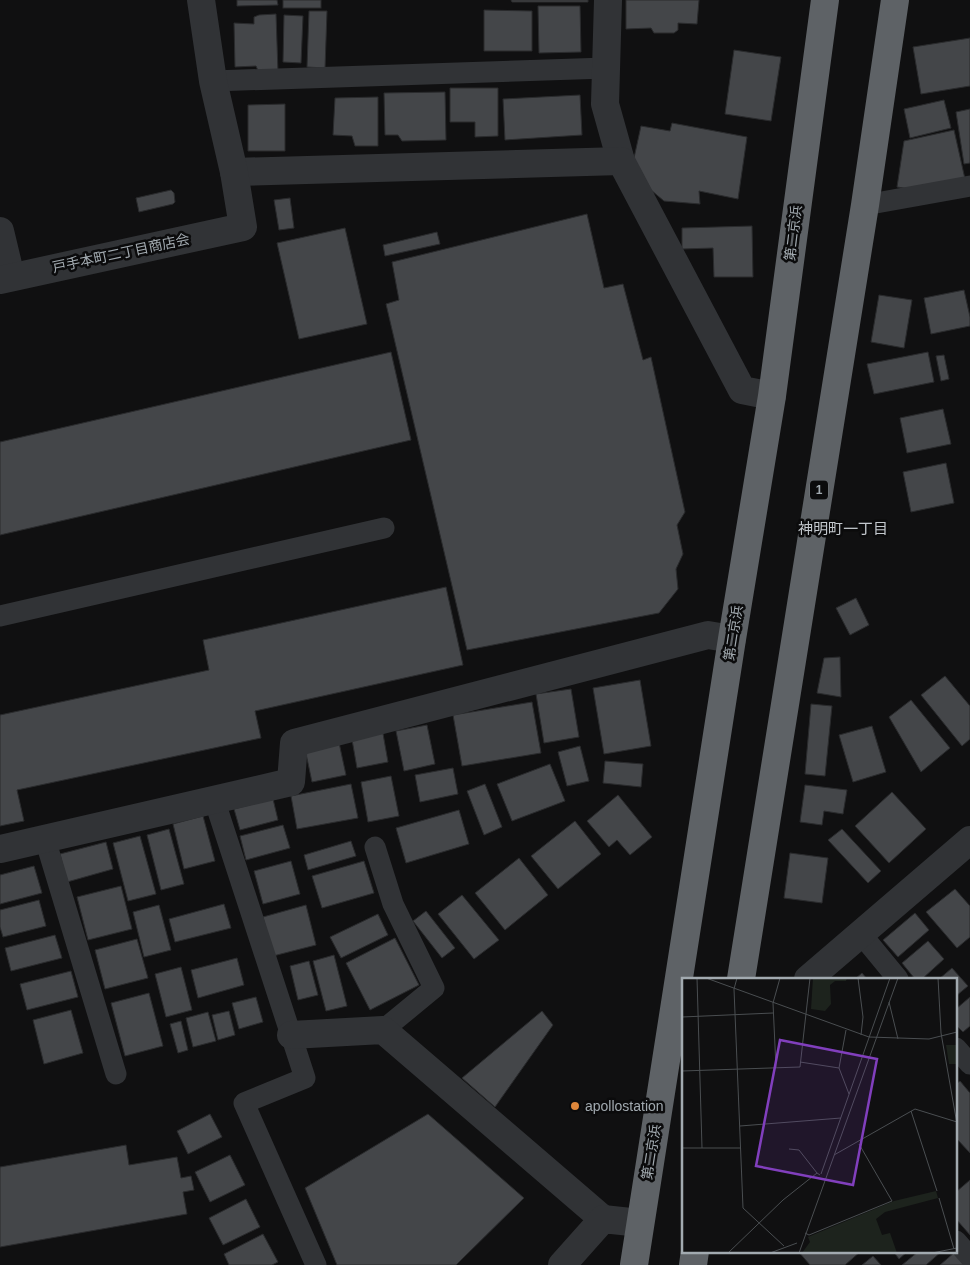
<svg xmlns="http://www.w3.org/2000/svg" width="970" height="1265" viewBox="0 0 970 1265" font-family="Helvetica,'Noto Sans JP',sans-serif">
  <style>
    .building { fill: #444649; stroke: #2a2b2d }
    .lines { fill: none; stroke-linecap: round; stroke-linejoin: round }
    .lane { stroke: #313336; stroke-width: 21 }
    .street { stroke: #313336; stroke-width: 28 }
    .highway { stroke: #5e6266; stroke-width: 28 }
    .poi-dot { fill: #de873b; stroke: #0b0b0c; stroke-width: 2 }
    .labels { text-anchor: middle; dominant-baseline: central; stroke-width: 5; stroke-linejoin: round; paint-order: stroke }
    .shield { fill: #0b0b0c; stroke: #757a7f; stroke-width: 1 }
    .shield-label { font-size: 12px; font-weight: bold; fill: #a2aab0 }
    .street-label { font-size: 14px; fill: #a2aab0; stroke: #0b0b0c }
    .poi-label { font-size: 14px; fill: #a2aab0; stroke: #0b0b0c; text-anchor: start }
    .neighbourhood-label { font-size: 15px; fill: #c3c8cd; stroke: #0b0b0c }
    .inset-road { fill: none; stroke: #4a4e51; stroke-width: 1 }
    .view { fill: #813fbd; fill-opacity: 0.15; stroke: #813fbd; stroke-width: 2.5 }
    .inset-edge { fill: none; stroke: #a2aab0; stroke-width: 2.5 }
  </style>
  <rect width="100%" height="100%" fill="#101011"/>
  <g class="building">
    <polygon points="237,0 277,0 278,5 237,6"/>
    <rect x="283" y="0" width="38" height="8"/>
    <polygon points="511,0 588,0 588,2 512,2"/>
    <polygon points="626,0 699,0 697,24 678,23 678,30 674,33 654,33 651,28 626,29"/>
    <polygon points="538,6 580,6 581,52 539,53"/>
    <polygon points="484,10 532,11 532,51 484,51"/>
    <polygon points="309,11 327,11 325,68 307,67"/>
    <polygon points="276,14 278,73 259,73 256,66 235,67 234,23 254,24 254,17 259,15"/>
    <polygon points="284,15 303,16 301,63 283,62"/>
    <polygon points="970,38 970,86 921,94 913,47"/>
    <polygon points="734,50 781,57 771,121 725,114"/>
    <polygon points="450,88 498,88 498,136 475,137 475,122 450,122"/>
    <polygon points="445,92 446,140 402,141 398,135 385,135 384,93"/>
    <polygon points="580,95 582,135 505,140 503,99"/>
    <polygon points="378,97 378,146 355,146 352,136 333,135 335,98"/>
    <polygon points="944,100 951,128 910,138 904,109"/>
    <polygon points="285,104 285,151 248,151 248,105"/>
    <polygon points="970,109 970,163 964,164 956,112"/>
    <polygon points="672,123 747,137 738,199 699,191 700,204 664,201 651,190 634,158 641,126 670,131"/>
    <polygon points="954,130 965,179 917,190 897,187 904,141"/>
    <polygon points="171,190 174,193 175,202 173,204 139,212 136,198"/>
    <polygon points="290,198 294,228 279,230 274,200"/>
    <polygon points="587,214 604,288 623,284 643,360 651,357 685,512 677,525 683,554 676,569 678,589 659,613 467,650 386,304 399,300 392,262"/>
    <polygon points="752,226 753,277 714,277 713,248 682,249 682,228"/>
    <polygon points="345,228 367,324 299,339 277,243"/>
    <polygon points="437,232 440,244 385,256 383,245"/>
    <polygon points="964,290 970,317 970,326 931,334 924,298"/>
    <polygon points="879,295 912,300 904,348 871,342"/>
    <polygon points="391,352 411,440 0,535 0,442"/>
    <polygon points="928,352 934,382 874,394 867,364"/>
    <polygon points="944,355 949,379 941,381 936,356"/>
    <polygon points="943,409 951,444 907,453 900,418"/>
    <polygon points="946,463 954,503 911,512 903,472"/>
    <polygon points="446,587 463,665 255,711 261,738 17,790 24,821 0,826 0,715 209,670 203,640"/>
    <polygon points="856,598 869,625 850,635 836,608"/>
    <polygon points="840,657 841,697 817,693 824,658"/>
    <polygon points="945,676 970,706 970,739 962,746 921,695"/>
    <polygon points="640,680 651,746 604,754 593,688"/>
    <polygon points="571,689 579,737 544,743 536,694"/>
    <polygon points="911,700 950,748 921,772 889,717"/>
    <polygon points="532,702 541,753 462,766 453,715"/>
    <polygon points="811,704 832,706 825,776 805,774"/>
    <polygon points="427,725 435,764 404,771 396,731"/>
    <polygon points="872,726 886,772 853,782 839,735"/>
    <polygon points="382,728 388,762 357,768 351,734"/>
    <polygon points="338,738 346,775 312,782 304,744"/>
    <polygon points="580,746 589,781 567,786 558,752"/>
    <polygon points="605,761 643,764 641,787 603,783"/>
    <polygon points="550,764 565,801 512,821 497,784"/>
    <polygon points="453,768 458,794 420,802 415,775"/>
    <polygon points="391,776 399,816 368,822 361,782"/>
    <polygon points="351,784 358,818 297,829 291,796"/>
    <polygon points="485,784 502,827 484,835 467,791"/>
    <polygon points="805,785 847,790 843,814 824,811 822,825 800,822"/>
    <polygon points="892,792 926,829 889,863 855,826"/>
    <polygon points="618,795 652,837 630,855 617,840 609,847 587,821"/>
    <polygon points="273,799 278,820 240,830 234,809"/>
    <polygon points="459,810 469,844 406,863 396,828"/>
    <polygon points="203,816 215,861 184,869 173,824"/>
    <polygon points="575,821 601,854 558,889 531,856"/>
    <polygon points="283,825 290,848 246,860 240,836"/>
    <polygon points="169,829 184,884 161,890 147,835"/>
    <polygon points="842,829 881,871 868,883 828,840"/>
    <polygon points="140,836 156,894 128,901 113,843"/>
    <polygon points="351,841 356,856 308,870 304,855"/>
    <polygon points="106,842 113,869 67,882 60,854"/>
    <polygon points="790,853 828,858 822,903 784,898"/>
    <polygon points="519,858 548,895 505,930 475,893"/>
    <polygon points="291,861 300,894 263,904 254,871"/>
    <polygon points="364,861 374,893 322,908 312,876"/>
    <polygon points="34,866 42,893 0,904 0,875"/>
    <polygon points="121,886 132,929 88,940 77,897"/>
    <polygon points="955,889 970,906 970,937 957,948 926,912"/>
    <polygon points="462,895 499,940 474,959 438,914"/>
    <polygon points="39,900 46,926 3,937 0,927 0,910"/>
    <polygon points="224,904 231,928 175,942 169,919"/>
    <polygon points="159,905 171,950 144,957 133,912"/>
    <polygon points="306,905 316,945 273,956 263,917"/>
    <polygon points="426,911 455,948 442,958 413,921"/>
    <polygon points="915,913 929,930 898,957 883,940"/>
    <polygon points="378,914 388,935 341,958 330,937"/>
    <polygon points="55,935 62,958 11,971 5,948"/>
    <polygon points="395,938 419,985 370,1010 346,963"/>
    <polygon points="137,939 148,978 105,989 95,950"/>
    <polygon points="928,941 944,959 922,979 915,979 902,963"/>
    <polygon points="334,955 347,1006 326,1011 313,961"/>
    <polygon points="237,958 244,985 198,998 191,970"/>
    <polygon points="309,961 318,995 298,1000 290,966"/>
    <polygon points="181,967 192,1010 166,1017 155,974"/>
    <polygon points="952,968 968,986 956,996 956,979 939,979"/>
    <polygon points="71,971 78,997 27,1010 20,984"/>
    <polygon points="862,973 867,979 855,979"/>
    <polygon points="149,993 163,1046 125,1056 111,1003"/>
    <polygon points="256,997 263,1022 239,1029 232,1003"/>
    <polygon points="970,997 970,1026 963,1032 956,1025 956,1009"/>
    <polygon points="71,1010 83,1053 44,1064 33,1020"/>
    <polygon points="229,1011 235,1035 218,1040 212,1015"/>
    <polygon points="542,1011 553,1025 495,1107 462,1078"/>
    <polygon points="208,1012 216,1041 193,1047 186,1018"/>
    <polygon points="181,1021 188,1050 178,1053 170,1024"/>
    <polygon points="960,1081 970,1093 970,1153 956,1138 956,1084"/>
    <polygon points="210,1114 222,1137 188,1154 177,1131"/>
    <polygon points="428,1114 524,1198 456,1265 337,1265 305,1188"/>
    <polygon points="126,1145 129,1165 177,1157 181,1178 191,1176 194,1190 183,1192 187,1214 0,1247 0,1167"/>
    <polygon points="230,1155 245,1185 210,1202 195,1172"/>
    <polygon points="970,1180 970,1235 956,1219 956,1192"/>
    <polygon points="246,1199 260,1227 223,1245 209,1218"/>
    <polygon points="263,1234 278,1262 272,1265 229,1265 224,1254"/>
    <polygon points="798,1251 861,1251 845,1265 810,1265"/>
    <polygon points="893,1251 908,1251 899,1259"/>
    <polygon points="919,1251 942,1251 926,1265 902,1265"/>
    <polygon points="955,1252 967,1265 940,1265"/>
    <polygon points="873,1256 881,1265 862,1265"/>
  </g>
  <g class="lines">
    <g class="lane">
      <polyline points="213,81 606,68"/>
      <polyline points="865,205 970,186"/>
      <polyline points="0,616 384,528"/>
      <polyline points="214,799 305,1078 244,1103 316,1265"/>
      <polyline points="45,839 116,1074"/>
      <polyline points="375,847 393,904 434,988 383,1030"/>
      <polyline points="861,934 898,979"/>
      <polyline points="956,1048 970,1064"/>
      <polyline points="956,1241 970,1257"/>
    </g>
    <g class="street">
      <polyline points="608,0 605,104 621,161"/>
      <polyline points="234,172 621,161 742,390 772,396"/>
      <polyline points="0,231 11,277"/>
      <polyline points="0,280 243,227 234,172 213,81 201,0"/>
      <polyline points="0,849 291,782 294,743 708,635 732,639"/>
      <polyline points="808,979 970,840"/>
      <polyline points="291,1035 383,1030 603,1219"/>
      <polyline points="562,1265 603,1219 640,1223"/>
    </g>
    <g class="highway">
      <polyline points="741,979 865,205 895,0"/>
      <polyline points="634,1265 732,639 772,396 825,0"/>
      <polyline points="693,1265 695,1251"/>
    </g>
  </g>
  <circle class="poi-dot" cx="575" cy="1106" r="5"/>
  <g class="labels">
    <rect class="shield" x="810" y="480.5" width="18" height="19" rx="4"/>
    <g class="shield-label">
      <text x="819" y="490">1</text>
    </g>
    <g class="street-label">
      <text transform="translate(793 233) rotate(-83)">第二京浜</text>
      <text transform="translate(121 253) rotate(-12)">戸手本町二丁目商店会</text>
      <text transform="translate(733 633) rotate(-81)">第二京浜</text>
      <text transform="translate(651 1152) rotate(-81)">第二京浜</text>
    </g>
    <g class="poi-label">
      <text x="585" y="1106">apollostation</text>
    </g>
    <g class="neighbourhood-label">
      <text x="843" y="528">神明町一丁目</text>
    </g>
  </g>
  <g transform="translate(682 978)">
    <rect width="275" height="275" fill="#101011"/>
    <path d="M 131,0 L 165,0 L 164,3 L 153,3 L 148,7 L 149,26 L 143,33 L 129,31 ZM 264,67 L 275,67 L 275,86 L 267,86 ZM 254,213 L 256,220 L 203,234 L 194,241 L 200,257 L 208,255 L 215,275 L 120,275 L 128,264 L 126,259 L 212,223 Z" fill="#1d231d"/>
    <path class="inset-road" d="M 15,0 L 20,170M 24,0 L 187,59 L 247,61 L 275,54M 55,0 L 52,11 L 61,230 L 102,268M 176,0 L 181,39 L 179,57M 256,0 L 259,55 L 275,146M 207,24 L 216,61M 0,39 L 91,35M 118,84 L 157,90 L 167,116M 94,90 L 91,25 L 98,0M 157,90 L 164,52M 0,93 L 118,89 L 128,0M 229,133 L 255,213M 58,148 L 159,140M 0,170 L 59,170M 107,171 L 117,172 L 135,195M 152,177 L 233,131 L 275,144M 139,196 L 208,0M 257,220 L 272,271M 123,255 L 127,257 L 210,223 L 177,166M 46,275 L 101,222 L 135,195 L 138,197M 88,275 L 115,265M 117,275 L 216,0M 250,275 L 275,270"/>
    <path class="view" d="M 98,62 L 195,81 L 171,207 L 74,188 Z"/>
    <rect width="275" height="275" class="inset-edge"/>
  </g>
</svg>
